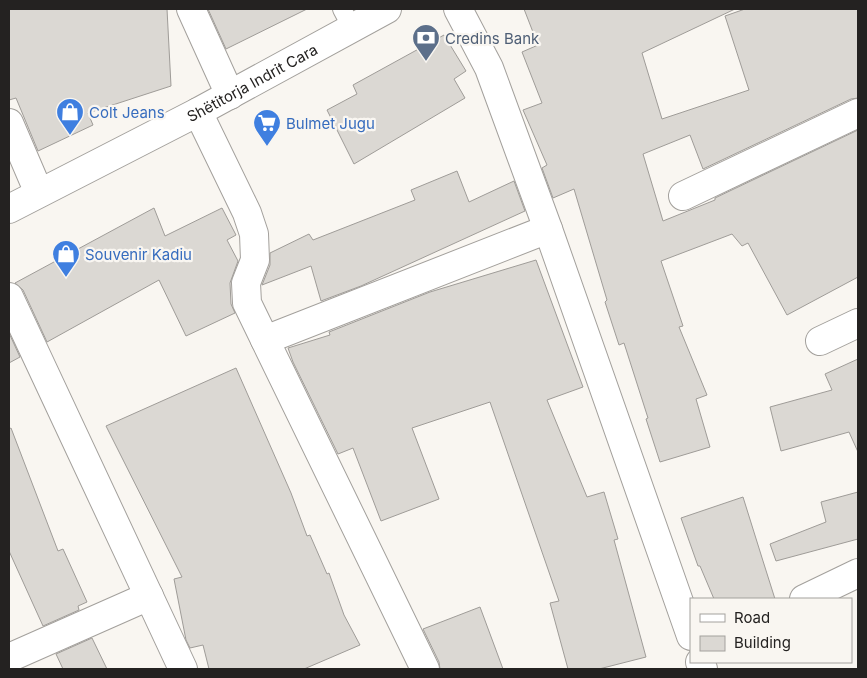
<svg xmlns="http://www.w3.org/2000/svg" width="867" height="678" viewBox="0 0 867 678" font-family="Inter,sans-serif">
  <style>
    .building { fill: #dbd8d3; stroke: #9f9c98 }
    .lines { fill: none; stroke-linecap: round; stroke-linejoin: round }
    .service-casing { stroke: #a3a09c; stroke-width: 20 }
    .minor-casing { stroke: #a3a09c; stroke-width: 30 }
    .secondary-casing { stroke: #a3a09c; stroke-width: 30 }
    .service { stroke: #fff; stroke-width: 18 }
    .minor { stroke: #fff; stroke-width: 28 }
    .secondary { stroke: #fff; stroke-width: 28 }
    .labels { text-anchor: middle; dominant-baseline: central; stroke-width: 4.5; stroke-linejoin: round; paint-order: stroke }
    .service-label { font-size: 15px; fill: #4e5e75; stroke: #f9f6f1; text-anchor: start }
    .street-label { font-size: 15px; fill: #242221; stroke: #f9f6f1 }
    .shop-label { font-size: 15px; fill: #366cbe; stroke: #f9f6f1; text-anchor: start }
  </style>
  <rect width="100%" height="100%" fill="#f9f6f1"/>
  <g class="building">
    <polygon points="9,9 167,9 171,86 88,113 93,125 38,151 16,98 9,100"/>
    <polygon points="208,9 307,9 226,49"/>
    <polygon points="524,9 735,9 642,53 662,119 749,90 725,16 745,9 858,9 858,98 851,99 703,169 690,135 643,154 663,221 715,200 715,198 858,130 858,277 787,315 748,243 742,246 732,234 661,261 683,326 679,327 707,395 696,399 710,447 660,462 646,419 648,418 624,343 619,345 605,302 607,300 574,189 553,198 542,168 547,165 523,110 542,103 522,52 538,45"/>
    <polygon points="444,35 466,71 454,79 465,98 354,164 327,110 357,94 353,85"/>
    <polygon points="457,171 469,202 514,181 525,211 361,286 321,301 311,266 262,285 270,265 270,253 309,234 313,240 415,200 411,190"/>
    <polygon points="154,208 165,236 222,208 236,235 227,240 238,261 230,283 231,304 235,313 186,336 159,280 47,342 23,290 15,283"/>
    <polygon points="536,260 583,387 547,400 587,497 604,492 618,539 614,540 646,657 599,669 568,669 550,603 559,601 490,402 412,428 439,499 381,521 353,448 338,454 293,362 288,348 330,335 329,332 430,292"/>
    <polygon points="9,333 20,357 9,363"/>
    <polygon points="858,359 858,452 849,432 781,451 770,407 832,390 825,374"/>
    <polygon points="236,368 291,493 307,536 310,535 327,574 329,573 344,615 360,645 304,669 209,669 203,645 190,648 186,640 174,579 182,577 106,426"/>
    <polygon points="11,428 58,551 63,549 87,602 78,606 79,610 43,626 9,551 9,429"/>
    <polygon points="858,492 858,539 776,561 770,544 826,522 821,502"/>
    <polygon points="743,497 763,561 775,599 714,599 700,566 698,566 681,518"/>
    <polygon points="480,607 503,669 440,669 439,662 423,629"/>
    <polygon points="92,638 107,669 63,669 56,654"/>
  </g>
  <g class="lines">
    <defs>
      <polyline id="service" points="342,9 352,28"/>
      <g id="minor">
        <polyline points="191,9 230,95"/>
        <polyline points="458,9 489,68 548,229 691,636"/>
        <polyline points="198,112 247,213 254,234 255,260 246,283 247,303 425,669"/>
        <polyline points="9,123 39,193"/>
        <polyline points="683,196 858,113"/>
        <polyline points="9,297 183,669"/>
        <polyline points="265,340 548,229"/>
        <polyline points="820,341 858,323"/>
        <polyline points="804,599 858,573"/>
        <polyline points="11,657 149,596"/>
        <polyline points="700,662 703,669"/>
      </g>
      <g id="secondary">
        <path id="s1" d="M 9,209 L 198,112 L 387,9"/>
      </g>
    </defs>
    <use href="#service" class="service-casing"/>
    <use href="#minor" class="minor-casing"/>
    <use href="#secondary" class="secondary-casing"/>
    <use href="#service" class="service"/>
    <use href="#minor" class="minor"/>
    <use href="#secondary" class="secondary"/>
  </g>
  <defs>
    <symbol id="bank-pin" viewBox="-11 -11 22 30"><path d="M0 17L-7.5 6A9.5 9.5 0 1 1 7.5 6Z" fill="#5c6f8a" stroke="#f9f6f1"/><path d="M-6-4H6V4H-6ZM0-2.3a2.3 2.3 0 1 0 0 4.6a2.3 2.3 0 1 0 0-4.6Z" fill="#fff"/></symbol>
    <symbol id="shop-pin" viewBox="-11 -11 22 30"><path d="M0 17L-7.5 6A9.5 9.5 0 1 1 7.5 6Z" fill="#3f7fe0" stroke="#f9f6f1"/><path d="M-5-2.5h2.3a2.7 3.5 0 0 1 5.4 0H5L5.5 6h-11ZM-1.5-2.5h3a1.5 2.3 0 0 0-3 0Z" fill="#fff"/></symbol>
    <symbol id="supermarket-pin" viewBox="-11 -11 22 30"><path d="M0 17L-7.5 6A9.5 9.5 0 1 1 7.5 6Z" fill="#3f7fe0" stroke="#f9f6f1"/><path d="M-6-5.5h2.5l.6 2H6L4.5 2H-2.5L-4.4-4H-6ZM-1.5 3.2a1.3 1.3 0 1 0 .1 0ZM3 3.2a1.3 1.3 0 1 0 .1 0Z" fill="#fff"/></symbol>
  </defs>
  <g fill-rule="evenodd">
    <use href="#bank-pin" x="410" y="22" width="32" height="43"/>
    <use href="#shop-pin" x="54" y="96" width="32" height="43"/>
    <use href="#supermarket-pin" x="251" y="107" width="32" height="43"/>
    <use href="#shop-pin" x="50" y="238" width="32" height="43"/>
  </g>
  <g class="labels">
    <g class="service-label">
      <text x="445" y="38">Credins Bank</text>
    </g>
    <g class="street-label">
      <text stroke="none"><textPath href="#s1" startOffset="274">Shëtitorja Indrit Cara</textPath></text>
    </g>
    <g class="shop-label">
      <text x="89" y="112">Colt Jeans</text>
      <text x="286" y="123">Bulmet Jugu</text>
      <text x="85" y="254">Souvenir Kadiu</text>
    </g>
  </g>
  <rect width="867" height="678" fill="none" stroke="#242221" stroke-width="20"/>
  <rect x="690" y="598" width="162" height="65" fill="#f9f6f1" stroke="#a4a19e"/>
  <rect x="700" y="614" width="25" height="8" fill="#ffffff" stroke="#a4a19e"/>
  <text x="734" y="623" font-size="15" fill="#242221">Road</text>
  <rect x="700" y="636" width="25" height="15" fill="#dbd8d3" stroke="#a4a19e"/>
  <text x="734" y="648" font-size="15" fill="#242221">Building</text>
</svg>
